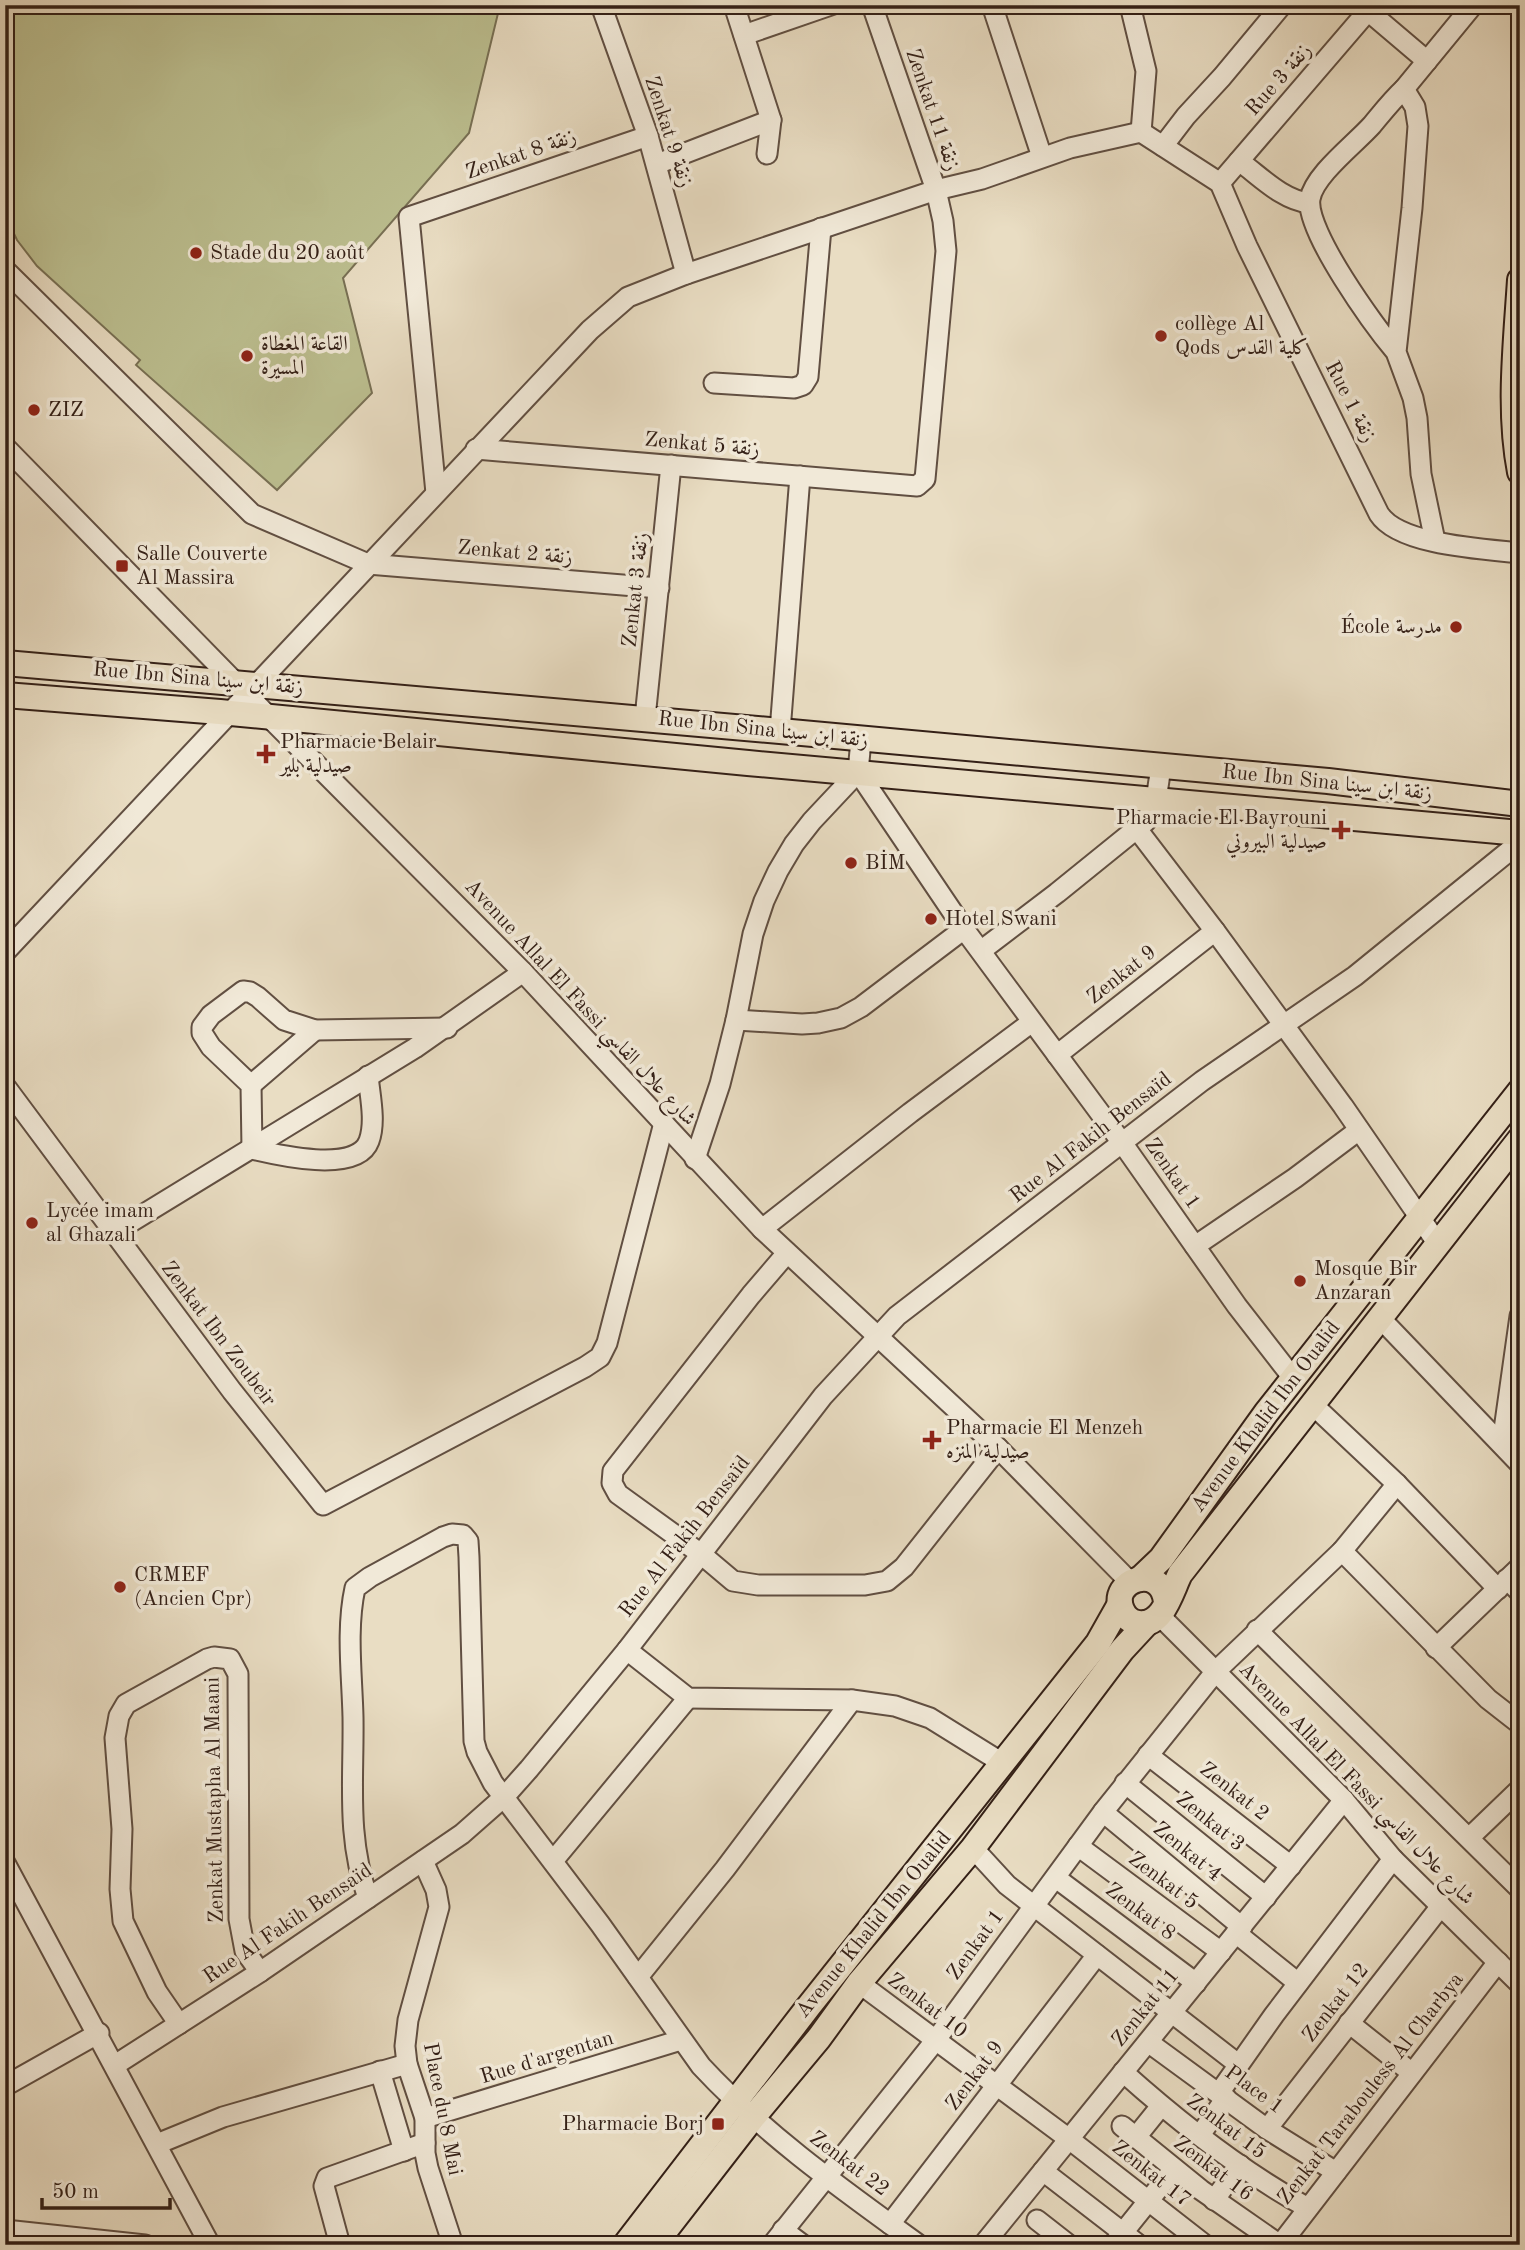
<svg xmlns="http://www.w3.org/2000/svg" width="1525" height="2250" viewBox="0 0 1525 2250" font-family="'Old Standard TT',Amiri,serif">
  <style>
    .pitch { fill: #bcbf90; stroke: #787054; stroke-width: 2 }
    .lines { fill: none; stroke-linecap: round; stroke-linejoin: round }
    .minor-casing { stroke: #614f42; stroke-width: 23 }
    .major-casing { stroke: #342017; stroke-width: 28 }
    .minor { stroke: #f1e9d8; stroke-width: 19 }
    .major { stroke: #e9ddc3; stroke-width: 24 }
    .poi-dot { fill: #8f2418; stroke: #f1e9d8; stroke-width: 2.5 }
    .labels { text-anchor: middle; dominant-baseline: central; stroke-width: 7; stroke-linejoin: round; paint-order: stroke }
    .street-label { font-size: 21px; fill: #342017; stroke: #f1e9d8 }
    .poi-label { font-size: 21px; fill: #342017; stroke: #f1e9d8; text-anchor: start }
  </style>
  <rect width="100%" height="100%" fill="#e9ddc3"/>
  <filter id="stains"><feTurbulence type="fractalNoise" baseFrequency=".00286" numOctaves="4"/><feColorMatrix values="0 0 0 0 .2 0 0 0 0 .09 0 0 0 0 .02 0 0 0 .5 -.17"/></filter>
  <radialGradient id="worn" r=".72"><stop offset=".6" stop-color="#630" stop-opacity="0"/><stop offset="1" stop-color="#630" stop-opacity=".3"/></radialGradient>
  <polygon class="pitch" points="15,5 500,5 469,133 343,278 372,393 277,490 136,365 140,360 37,266 17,240 5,215 5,52"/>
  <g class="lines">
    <defs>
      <g id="minor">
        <polyline points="601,5 648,136 686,274"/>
        <polyline points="734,5 771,120 767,154"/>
        <polyline points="992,5 1042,157"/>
        <polyline points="1130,5 1146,71 1141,132"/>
        <polyline points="1361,5 1427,61"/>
        <polyline points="744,35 831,5"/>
        <polyline points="1404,89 1473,5"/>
        <path d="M 1141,132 L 1220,183 L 1247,246 L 1379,514 C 1399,545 1483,549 1520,553"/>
        <polyline points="1163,146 1186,116 1222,77 1282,5"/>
        <path d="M 1239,161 C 1260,176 1282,200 1309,203"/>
        <polyline points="657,164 771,120"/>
        <polyline points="1220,183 1373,5"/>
        <polyline points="5,270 252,514 368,564 659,588"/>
        <path d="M 1396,352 C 1375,327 1305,231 1310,199 C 1314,175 1355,144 1372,125 C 1382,113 1392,100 1404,89 L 1415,107 L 1418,126 L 1412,208 L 1396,352 L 1413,398 L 1417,418 L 1421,474 L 1435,541"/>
        <polyline points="714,383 794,388 803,385 808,377 821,228"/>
        <polyline points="5,447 269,717 523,972 762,1229 998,1448 1130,1582"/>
        <polyline points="476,449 917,486 925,479 946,251 943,221 936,190 872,5"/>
        <polyline points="436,493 409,217 648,136"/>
        <polyline points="645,718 671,465"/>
        <polyline points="780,731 800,476"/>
        <polyline points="858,772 964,929 1123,1144 1237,1306 1293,1378"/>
        <polyline points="1137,829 1215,931 1343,1106 1438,1244"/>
        <polyline points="982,950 1057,893 1146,821 1156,800 1161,767"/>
        <polyline points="5,952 590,330 628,297 686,274 936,190 982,179 1070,148 1141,132"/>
        <polyline points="736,1020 802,1024 818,1023 841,1018 861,1007 964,929"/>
        <polyline points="1057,1055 1215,931"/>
        <path d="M 368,1076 C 370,1096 376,1122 369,1141 C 357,1174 277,1155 252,1149 L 251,1085 L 211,1047 L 202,1033 L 202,1027 L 211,1015 L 243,991 L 250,992 L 258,997 L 284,1020 L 315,1030 L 447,1028"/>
        <polyline points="251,1085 315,1030"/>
        <polyline points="5,1086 232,1391 323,1505 585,1367 600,1357 607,1343 664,1123"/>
        <polyline points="695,1159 720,1084 736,1020 753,934 764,901 778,871 794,844 812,821 858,772 861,740"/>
        <polyline points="762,1229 910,1113 1032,1022"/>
        <polyline points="113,1233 415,1048 523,972"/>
        <polyline points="1195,1246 1295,1178 1359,1130"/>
        <polyline points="787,1253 751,1295 613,1471 612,1483 618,1494 701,1554 733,1581 758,1585 865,1585 887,1581 904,1567 998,1448"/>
        <polyline points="1381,1319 1520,1464"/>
        <polyline points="1313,1405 1397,1484 1498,1589"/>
        <polyline points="1502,1444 1520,1316"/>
        <polyline points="1342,1551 1488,1699 1520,1724"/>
        <polyline points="1507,1579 1520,1592"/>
        <polyline points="1160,1616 1344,1800 1393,1859 1520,1984"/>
        <polyline points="1257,1630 1520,1889"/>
        <polyline points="1436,1648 1520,1567"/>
        <polyline points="627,1650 688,1698 852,1700 895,1706 930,1718 1004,1764"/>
        <polyline points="1148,1755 1291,1866"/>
        <polyline points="1125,1783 1266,1897"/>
        <polyline points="1103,1812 1242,1927"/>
        <polyline points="1469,1838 1520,1789"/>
        <polyline points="1078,1846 1221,1952"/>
        <polyline points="973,1848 1007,1885 1238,2064"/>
        <polyline points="423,1861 436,1890 439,1907 408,2020 405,2046 407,2064 425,2118 425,2153 428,2168 453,2245"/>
        <polyline points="553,1861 688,1698"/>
        <polyline points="5,1863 210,2245"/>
        <polyline points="1056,1878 1196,1983"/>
        <path d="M 368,1898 C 346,1837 354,1780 353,1717 C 352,1675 346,1629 355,1588 L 370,1577 L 443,1537 L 452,1534 L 463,1535 L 468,1541 L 469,1557 L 474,1741 L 477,1752 L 493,1783 L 600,1924 L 701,2066 C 765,2135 843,2190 919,2245"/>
        <polyline points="1236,1933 1298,1983"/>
        <polyline points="638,1977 725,1869 852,1700"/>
        <polyline points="859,1983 1069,2139 1205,2245"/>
        <polyline points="1349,2023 1412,2073"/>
        <polyline points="179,2024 157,1992 123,1921 120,1889 122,1829 115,1738 119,1716 126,1704 207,1659 214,1657 230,1659 238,1674 239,1919 245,1951 260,1972"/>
        <polyline points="1148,2042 1267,2129 1336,2172"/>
        <polyline points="115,2065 260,1972 462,1834 505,1796 529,1769 627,1650 823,1396 897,1316 1202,1081 1355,976 1520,842"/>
        <polyline points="380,2071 404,2151"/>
        <path d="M 1123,2072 C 1180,2123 1241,2171 1308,2208"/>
        <polyline points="5,2086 99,2033"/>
        <polyline points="1219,2093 1274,2015 1393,1859"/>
        <polyline points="425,2118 681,2040"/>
        <polyline points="1122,2126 1201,2190 1280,2245"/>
        <polyline points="1267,2129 1441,1906"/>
        <polyline points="1200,2135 1226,2098"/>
        <polyline points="1136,2137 1161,2106"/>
        <polyline points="157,2144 223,2117 407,2064"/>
        <polyline points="1043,2171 1139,2245"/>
        <polyline points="1214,2200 1240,2165"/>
        <polyline points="1037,2220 1069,2245"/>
        <polyline points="890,2224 1097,1955"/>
        <polyline points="5,2230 145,2245"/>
        <polyline points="783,2230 803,2245"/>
        <polyline points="340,2245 324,2186 327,2178 425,2143"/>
        <polyline points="772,2245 935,2041 1103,1812 1216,1671 1342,1551 1397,1484"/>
        <polyline points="983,2245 1344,1800"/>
        <polyline points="1113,2245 1174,2169"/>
        <polyline points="1280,2245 1498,1962"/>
      </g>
      <g id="major">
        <path d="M 1520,280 C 1516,343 1508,410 1520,472"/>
        <polyline points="5,663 780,731 1328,781 1520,804"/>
        <polyline points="5,695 220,712 748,763 1520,833"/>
        <polyline points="1141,1578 1161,1559 1266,1413 1520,1091"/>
        <path d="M 1166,1602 C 1162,1562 1108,1580 1122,1610 C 1125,1617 1131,1622 1138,1623 C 1163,1627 1171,1592 1180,1574 L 1520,1139"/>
        <polyline points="625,2245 809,2006 1098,1643 1120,1604"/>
        <polyline points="654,2245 754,2116 819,2038 859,1983 973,1848 1122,1650 1147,1623"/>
      </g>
    </defs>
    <use href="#minor" class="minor-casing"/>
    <use href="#major" class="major-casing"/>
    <use href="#minor" class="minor"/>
    <use href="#major" class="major"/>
  </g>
  <g class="poi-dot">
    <circle cx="196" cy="253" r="7"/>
    <circle cx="1161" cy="336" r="7"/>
    <circle cx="247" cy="356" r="7"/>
    <circle cx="34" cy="410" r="7"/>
    <rect x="115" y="559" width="14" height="14" rx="3.5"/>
    <circle cx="1456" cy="627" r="7"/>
    <path d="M262.5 743.5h7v7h7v7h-7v7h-7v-7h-7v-7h7z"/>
    <path d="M1337.5 819.5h7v7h7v7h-7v7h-7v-7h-7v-7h7z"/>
    <circle cx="851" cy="863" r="7"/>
    <circle cx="931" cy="919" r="7"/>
    <circle cx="32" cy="1223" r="7"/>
    <circle cx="1300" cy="1281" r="7"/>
    <path d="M928.5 1429.5h7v7h7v7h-7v7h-7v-7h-7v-7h7z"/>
    <circle cx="120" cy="1587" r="7"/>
    <rect x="711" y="2117" width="14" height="14" rx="3.5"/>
  </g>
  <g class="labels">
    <g class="street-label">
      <text transform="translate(1279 80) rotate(-49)">Rue 3 زنقة</text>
      <text transform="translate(932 110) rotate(71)">Zenkat 11 زنقة</text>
      <text transform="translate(668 132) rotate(72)">Zenkat 9 زنقة</text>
      <text transform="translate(521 155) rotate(-19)">Zenkat 8 زنقة</text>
      <text transform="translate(1350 402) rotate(63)">Rue 1 زنقة</text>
      <text transform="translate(702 445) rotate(5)">Zenkat 5 زنقة</text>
      <text transform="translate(515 553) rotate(5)">Zenkat 2 زنقة</text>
      <text transform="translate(636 590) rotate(-84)">Zenkat 3 زنقة</text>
      <text transform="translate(198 679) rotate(5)">Rue Ibn Sina زنقة ابن سينا</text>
      <text transform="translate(763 730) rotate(6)">Rue Ibn Sina زنقة ابن سينا</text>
      <text transform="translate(1327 783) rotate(6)">Rue Ibn Sina زنقة ابن سينا</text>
      <text transform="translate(1122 975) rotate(-38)">Zenkat 9</text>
      <text transform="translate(580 1003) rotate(47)">Avenue Allal El Fassi شارع علال الفاسي</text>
      <text transform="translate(1091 1138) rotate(-38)">Rue Al Fakih Bensaïd</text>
      <text transform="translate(1172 1174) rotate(55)">Zenkat 1</text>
      <text transform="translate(218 1334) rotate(53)">Zenkat Ibn Zoubeir</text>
      <text transform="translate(1266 1417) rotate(-53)">Avenue Khalid Ibn Oualid</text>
      <text transform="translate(685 1537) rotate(-52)">Rue Al Fakih Bensaïd</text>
      <text transform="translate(1356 1784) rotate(46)">Avenue Allal El Fassi شارع علال الفاسي</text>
      <text transform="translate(1234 1792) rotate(38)">Zenkat 2</text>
      <text transform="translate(215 1800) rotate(-91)">Zenkat Mustapha Al Maani</text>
      <text transform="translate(1210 1822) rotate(39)">Zenkat 3</text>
      <text transform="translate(1187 1852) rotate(39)">Zenkat 4</text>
      <text transform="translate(1163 1881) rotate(37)">Zenkat 5</text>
      <text transform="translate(1140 1912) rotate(37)">Zenkat 8</text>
      <text transform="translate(288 1924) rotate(-34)">Rue Al Fakih Bensaïd</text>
      <text transform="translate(874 1925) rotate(-51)">Avenue Khalid Ibn Oualid</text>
      <text transform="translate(976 1945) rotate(-54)">Zenkat 1</text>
      <text transform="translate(1336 2003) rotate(-52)">Zenkat 12</text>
      <text transform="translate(927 2006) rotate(37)">Zenkat 10</text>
      <text transform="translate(1146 2008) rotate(-51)">Zenkat 11</text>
      <text transform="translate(547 2058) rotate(-17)">Rue d'argentan</text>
      <text transform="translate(975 2076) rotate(-53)">Zenkat 9</text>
      <text transform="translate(1371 2089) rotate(-52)">Zenkat Tarabouless Al Charbya</text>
      <text transform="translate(1254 2090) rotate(36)">Place 1</text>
      <text transform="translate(442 2109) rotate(79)">Place du 8 Mai</text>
      <text transform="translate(1226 2127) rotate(37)">Zenkat 15</text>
      <text transform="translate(849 2164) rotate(37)">Zenkat 22</text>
      <text transform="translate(1213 2169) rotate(37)">Zenkat 16</text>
      <text transform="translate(1151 2174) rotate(38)">Zenkat 17</text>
    </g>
    <g class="poi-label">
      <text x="210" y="253">Stade du 20 août</text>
      <text x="1175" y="324">collège Al<tspan x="1175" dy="24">Qods كلية القدس</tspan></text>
      <text x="261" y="344">القاعة المغطاة<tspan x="261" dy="24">المسيرة</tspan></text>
      <text x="48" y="410">ZIZ</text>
      <text x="136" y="554">Salle Couverte<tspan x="136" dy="24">Al Massira</tspan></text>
      <text x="1442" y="627" text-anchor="end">École مدرسة</text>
      <text x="280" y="742">Pharmacie Belair<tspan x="280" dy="24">صيدلية بلير</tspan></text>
      <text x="1327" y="818" text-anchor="end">Pharmacie El Bayrouni<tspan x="1327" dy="24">صيدلية البيروني</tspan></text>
      <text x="865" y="863">BİM</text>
      <text x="945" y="919">Hotel Swani</text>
      <text x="46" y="1211">Lycée imam<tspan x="46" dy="24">al Ghazali</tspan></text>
      <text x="1314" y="1269">Mosque Bir<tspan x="1314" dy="24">Anzaran</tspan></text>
      <text x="946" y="1428">Pharmacie El Menzeh<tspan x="946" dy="24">صيدلية المنزه</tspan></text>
      <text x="134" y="1575">CRMEF<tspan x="134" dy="24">(Ancien Cpr)</tspan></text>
      <text x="704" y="2124" text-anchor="end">Pharmacie Borj</text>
    </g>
  </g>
  <rect width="1525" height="2250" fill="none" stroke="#e9ddc3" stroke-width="28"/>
  <rect x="7" y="7" width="1511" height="2236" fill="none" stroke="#342017" stroke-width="3.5"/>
  <rect x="14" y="14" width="1497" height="2222" fill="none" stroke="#342017" stroke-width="2"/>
  <path d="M42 2198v10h128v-10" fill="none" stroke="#342017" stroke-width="3.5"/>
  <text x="52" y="2198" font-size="21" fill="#342017" stroke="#f1e9d8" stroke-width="5" paint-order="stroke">50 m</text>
  <rect width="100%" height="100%" filter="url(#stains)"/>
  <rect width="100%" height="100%" fill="url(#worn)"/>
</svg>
